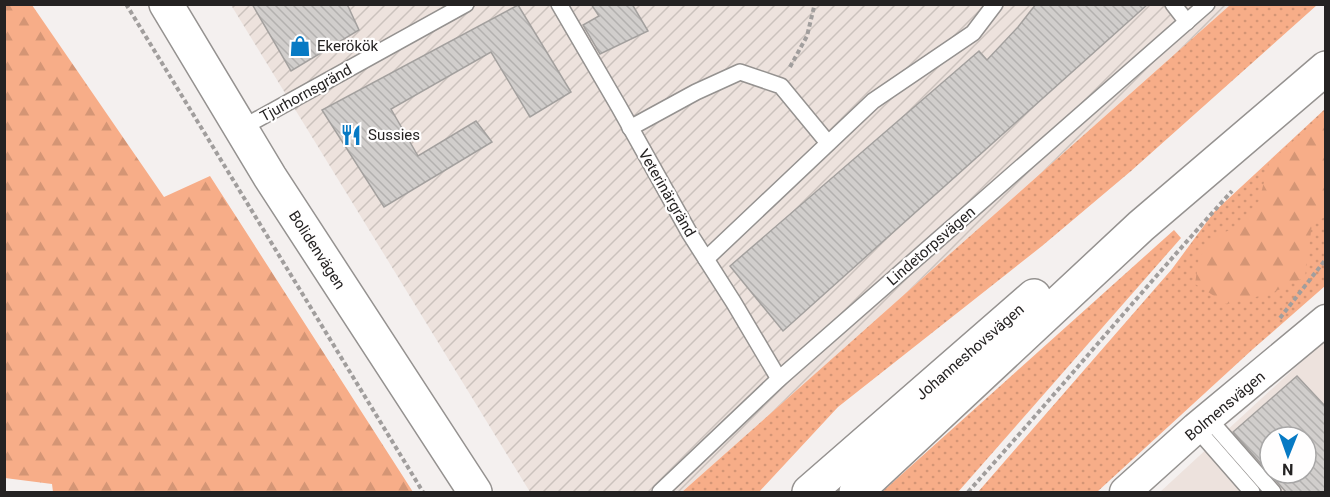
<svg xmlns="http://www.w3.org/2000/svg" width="1330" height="497" viewBox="0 0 1330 497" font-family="Roboto,sans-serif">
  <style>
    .built { fill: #ede2dd; fill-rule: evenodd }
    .industrial { fill: url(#industrial-furrows) }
    .grass { fill: url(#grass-dots) }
    .forest { fill: url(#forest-firs) }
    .building { fill: url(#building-back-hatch); stroke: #a3a09e; stroke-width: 1.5; fill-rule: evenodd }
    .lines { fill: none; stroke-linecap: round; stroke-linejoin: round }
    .lane-casing { stroke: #959290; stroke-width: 18 }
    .street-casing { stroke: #959290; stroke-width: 33 }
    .secondary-casing { stroke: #959290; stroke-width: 36 }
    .path { stroke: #a19e9d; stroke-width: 4; stroke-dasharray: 4.5 3; stroke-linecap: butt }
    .lane { stroke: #fff; stroke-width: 15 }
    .street { stroke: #fff; stroke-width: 30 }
    .secondary { stroke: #fff; stroke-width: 33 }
    .labels { text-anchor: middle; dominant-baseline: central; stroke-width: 4.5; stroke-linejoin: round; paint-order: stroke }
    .poi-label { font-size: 15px; fill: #242222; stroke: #fffefe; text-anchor: start }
    .street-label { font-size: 15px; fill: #242222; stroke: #fffefe }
  </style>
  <defs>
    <pattern id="industrial-furrows" width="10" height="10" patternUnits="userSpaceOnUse" patternTransform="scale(1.5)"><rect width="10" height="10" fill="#ede2dd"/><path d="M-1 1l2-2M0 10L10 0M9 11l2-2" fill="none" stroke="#cbc2bd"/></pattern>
    <pattern id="grass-dots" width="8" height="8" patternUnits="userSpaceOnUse" patternTransform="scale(1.5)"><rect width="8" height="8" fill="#f7ad88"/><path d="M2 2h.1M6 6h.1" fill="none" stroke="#d49575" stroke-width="1.8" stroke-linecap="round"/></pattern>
    <pattern id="forest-firs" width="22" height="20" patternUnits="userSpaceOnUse" patternTransform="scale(1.5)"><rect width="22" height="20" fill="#f7ad88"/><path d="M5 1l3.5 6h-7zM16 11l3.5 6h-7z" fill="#d49575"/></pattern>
    <pattern id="building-back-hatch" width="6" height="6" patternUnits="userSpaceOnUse" patternTransform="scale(1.5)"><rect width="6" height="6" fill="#d1cecc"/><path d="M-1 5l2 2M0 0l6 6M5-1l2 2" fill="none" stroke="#b3b1af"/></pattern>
  </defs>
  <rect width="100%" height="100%" fill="#f4f0ef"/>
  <path class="built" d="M 1325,340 L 1325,492 L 1160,492 ZM 1270,437 L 1306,437 L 1306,473 L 1270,473 Z"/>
  <polygon class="industrial" points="231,5 1230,5 682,492 530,492"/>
  <g class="grass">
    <polygon points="1230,5 1317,5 1131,171 1042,246 838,407 759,492 682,492"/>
    <polygon points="1325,109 1325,286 1253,349 1097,492 978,492 1172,269 1214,212"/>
    <polygon points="1174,230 1181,238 958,492 882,492"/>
  </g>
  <g class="forest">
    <polygon points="5,4 32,5 164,197 210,176 413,492 53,492 52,484 5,478"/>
    <polygon points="1325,112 1325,217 1312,224 1305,277 1272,293 1227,304 1195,284 1199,257 1218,235 1232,229 1259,201 1269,163"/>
  </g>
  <g class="building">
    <polygon points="252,4 347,4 359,30 291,71"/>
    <polygon points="591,4 632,4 648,31 600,54 583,25 599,16"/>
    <polygon points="1036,4 1148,4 783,331 730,266 979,51 987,60 1018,27"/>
    <polygon points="518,5 571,92 530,117 491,52 391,109 418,156 476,121 492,142 384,207 322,110"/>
    <path d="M 1297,376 L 1326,407 L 1326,492 L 1286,492 L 1233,432 ZM 1270,437 L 1306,437 L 1306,473 L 1270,473 Z"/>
  </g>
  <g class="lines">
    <defs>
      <g id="lane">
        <polyline points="559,4 619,107 690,234 734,303 779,379"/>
        <polyline points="1173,4 1187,22"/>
        <polyline points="630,128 696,92 740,72 781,86 828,143"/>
        <polyline points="240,129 466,4"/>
        <polyline points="706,259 873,101 973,33 995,4"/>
        <polyline points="1208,418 1273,492"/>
        <polyline points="1196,428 1252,492"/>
        <polyline points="660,492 779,379 1207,4"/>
      </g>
      <polyline id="street" points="1125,492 1196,428 1326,320"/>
      <g id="secondary">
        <polyline points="166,4 270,177 475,492"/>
        <polyline points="809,492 1034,296"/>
        <polyline points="856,492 1141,226 1326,68"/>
      </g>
    </defs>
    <use href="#lane" class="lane-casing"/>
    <use href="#street" class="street-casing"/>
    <use href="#secondary" class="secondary-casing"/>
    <g class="path">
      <polyline points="126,4 423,492"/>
      <polyline points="790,67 807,36 814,7"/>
      <polyline points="1280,318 1326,259"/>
      <path d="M 968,492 C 1057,393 1142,290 1232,191"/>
    </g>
    <use href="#lane" class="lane"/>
    <use href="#street" class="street"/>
    <use href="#secondary" class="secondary"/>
  </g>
  <defs>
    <symbol id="shop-bare" viewBox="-9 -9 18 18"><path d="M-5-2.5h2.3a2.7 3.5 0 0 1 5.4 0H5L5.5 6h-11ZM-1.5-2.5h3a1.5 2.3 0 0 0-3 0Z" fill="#077ac4" stroke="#fffefe" stroke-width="2.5" paint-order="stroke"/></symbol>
    <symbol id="restaurant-bare" viewBox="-9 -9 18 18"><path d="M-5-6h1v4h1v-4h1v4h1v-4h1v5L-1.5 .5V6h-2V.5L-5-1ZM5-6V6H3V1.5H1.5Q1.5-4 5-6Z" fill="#077ac4" stroke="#fffefe" stroke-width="2.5" paint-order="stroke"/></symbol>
  </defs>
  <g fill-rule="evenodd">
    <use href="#shop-bare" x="285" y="31" width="30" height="30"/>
    <use href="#restaurant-bare" x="336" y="120" width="30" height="30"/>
  </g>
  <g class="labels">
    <g class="poi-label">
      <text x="317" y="46">Ekerökök</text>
      <text x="368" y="135">Sussies</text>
    </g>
    <g class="street-label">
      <text transform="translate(306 93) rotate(-29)">Tjurhornsgränd</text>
      <text transform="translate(667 193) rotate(60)">Veterinärgränd</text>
      <text transform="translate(931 246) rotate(-41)">Lindetorpsvägen</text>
      <text transform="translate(317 250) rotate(57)">Bolidenvägen</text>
      <text transform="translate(970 352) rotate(-41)">Johanneshovsvägen</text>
      <text transform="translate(1225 406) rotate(-40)">Bolmensvägen</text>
    </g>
  </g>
  <rect width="1330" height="497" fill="none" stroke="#242222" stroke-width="12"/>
  <g transform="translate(1288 455) rotate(181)"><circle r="28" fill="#fffefe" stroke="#a7a6a6" stroke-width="1.5"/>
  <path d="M0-4.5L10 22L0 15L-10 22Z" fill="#077ac4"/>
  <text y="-9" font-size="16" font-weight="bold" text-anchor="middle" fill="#242222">N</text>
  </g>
</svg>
